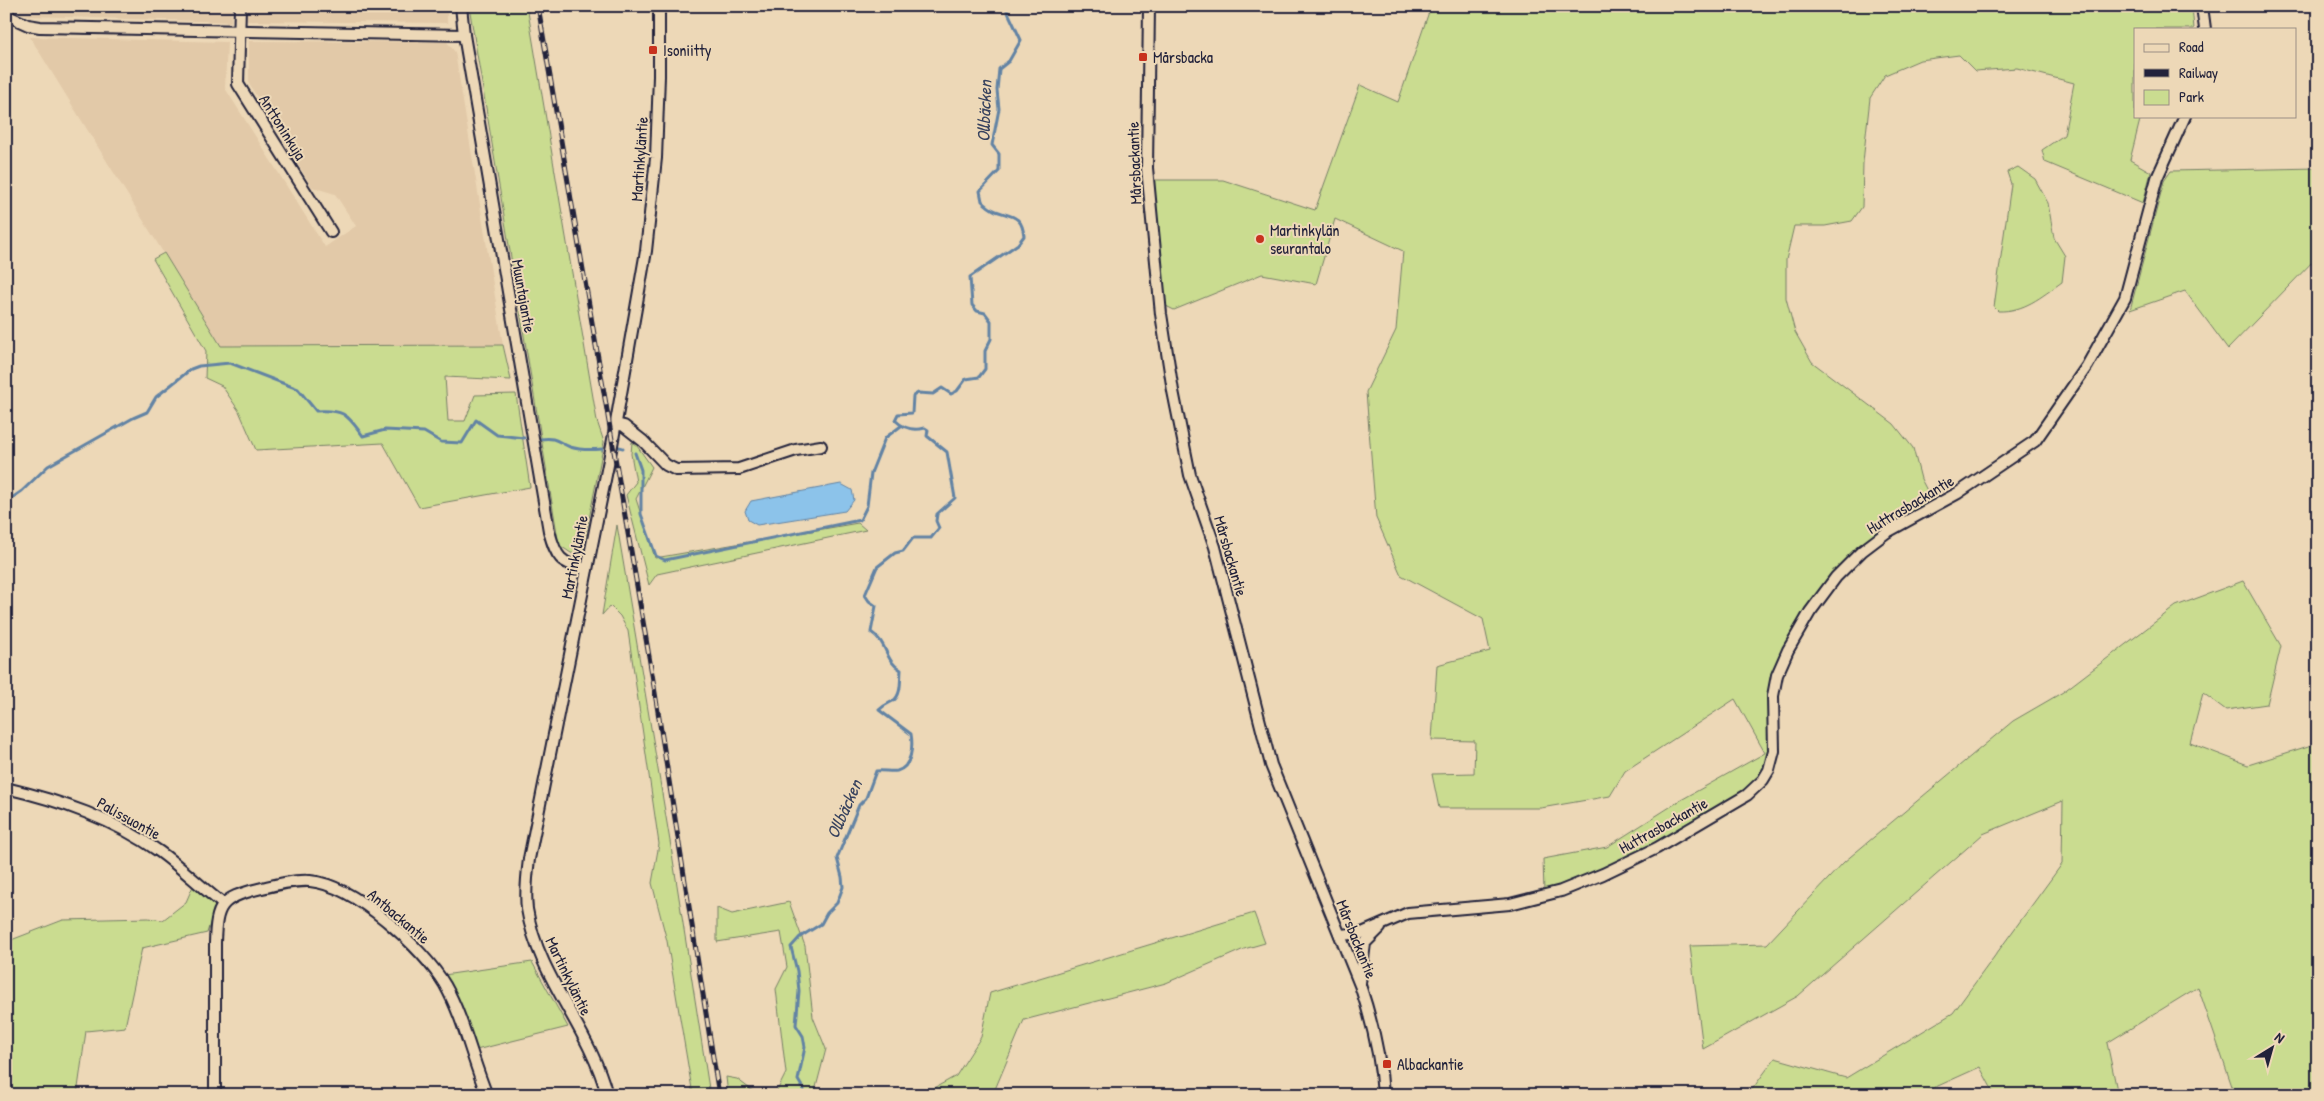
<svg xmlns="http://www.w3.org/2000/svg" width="2324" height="1101" viewBox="0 0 2324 1101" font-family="'Patrick Hand',sans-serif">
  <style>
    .built { fill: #e2c9a8 }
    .green { fill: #cadc90; stroke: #767f66 }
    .water { fill: #8cc3ea; stroke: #6283a4 }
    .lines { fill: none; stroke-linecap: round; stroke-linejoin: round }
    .stream { stroke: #6283a4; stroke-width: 3 }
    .minor-casing { stroke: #22223b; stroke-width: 14 }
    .minor { stroke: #edd8b7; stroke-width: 10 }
    .rail-casing { stroke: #22223b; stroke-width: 5 }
    .rail { stroke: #edd8b7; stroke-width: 3; stroke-dasharray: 9; stroke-linecap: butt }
    .poi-dot { fill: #c8321e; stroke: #edd8b7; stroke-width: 2 }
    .labels { text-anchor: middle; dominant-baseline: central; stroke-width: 4; stroke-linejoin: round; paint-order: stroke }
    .poi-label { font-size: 16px; fill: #22223b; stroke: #edd8b7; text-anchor: start }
    .street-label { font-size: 16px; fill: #22223b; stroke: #edd8b7 }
    .water-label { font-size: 18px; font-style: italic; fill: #37425e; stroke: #edd8b7 }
  </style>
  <rect width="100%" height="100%" fill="#edd8b7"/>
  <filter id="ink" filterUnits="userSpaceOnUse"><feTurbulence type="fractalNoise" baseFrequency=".02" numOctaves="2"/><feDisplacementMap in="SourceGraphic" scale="10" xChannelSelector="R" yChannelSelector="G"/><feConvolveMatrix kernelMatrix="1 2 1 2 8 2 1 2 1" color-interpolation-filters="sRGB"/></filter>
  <g filter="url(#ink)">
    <g class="built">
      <polygon points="20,6 232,6 231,22 31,16 20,13"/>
      <polygon points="247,6 447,6 447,23 247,21"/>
      <polygon points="30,37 227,42 225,88 325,247 356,226 335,194 312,187 249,84 249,41 447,42 455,52 503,345 221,346"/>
    </g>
    <g class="green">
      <polygon points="469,6 527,6 597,421 604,442 582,555 571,553 559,545"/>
      <polygon points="1431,6 2192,6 2194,29 2135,29 2135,116 2141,116 2130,160 2151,172 2143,203 2045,162 2042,150 2064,135 2074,83 2017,68 1975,71 1959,55 1920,60 1885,75 1870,98 1863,162 1862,207 1852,221 1825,226 1794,226 1786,260 1786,298 1795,332 1812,362 1894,424 1913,448 1921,479 1932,500 1900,520 1833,574 1773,674 1771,749 1766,767 1760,778 1741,794 1654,843 1601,871 1544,893 1543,859 1607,847 1681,800 1765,753 1735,699 1625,771 1610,796 1541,808 1439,808 1432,774 1474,773 1475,741 1432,740 1437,665 1490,651 1483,619 1401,575 1376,518 1366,392 1396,330 1403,251 1335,219 1316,284 1262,274 1174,310 1164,305 1152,180 1223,180 1315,210 1360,85 1398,102"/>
      <path d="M 2018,167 L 2035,179 L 2048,203 L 2054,238 L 2065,256 L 2062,282 C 2041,297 2024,312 1998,311 L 1994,307 L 2011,184 L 2007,172 Z"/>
      <polygon points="2318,168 2318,256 2228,349 2185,291 2130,310 2164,181 2171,171"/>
      <polygon points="164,253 221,346 503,345 511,380 445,377 448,421 465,421 475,395 516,394 530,487 419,507 383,443 256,450 239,411 222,386 205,378 206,351 153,259"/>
      <polygon points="632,442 637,446 652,467 636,499 655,558 858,523 866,530 657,574 649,585 626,495 636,482 631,454"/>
      <polygon points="617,525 671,847 710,1095 693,1095 667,941 652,883 659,844 628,631 620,616 610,606 602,615"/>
      <polygon points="2243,581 2281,646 2267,704 2226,710 2203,693 2190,743 2248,765 2318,743 2318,1095 2235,1095 2198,987 2107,1043 2118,1095 1995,1095 1980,1067 1918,1095 1748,1095 1775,1058 1846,1078 1953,1013 2062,864 2063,801 1983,834 1798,996 1703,1049 1690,946 1767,944 1844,862 2013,721 2063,692 2176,606"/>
      <polygon points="193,886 211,898 215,907 207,933 142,948 125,1027 86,1031 77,1095 6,1095 6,942 63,920 148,918 163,920 186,902"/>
      <polygon points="789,902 805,946 813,1017 826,1049 814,1095 775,1095 786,1073 776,989 787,967 781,932 717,942 717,908 732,914"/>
      <polygon points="1254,913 1265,943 1244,949 1166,983 1024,1020 996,1087 990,1095 922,1095 956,1076 981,1037 990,993"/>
      <polygon points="532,962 568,1027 476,1050 463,1010 444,975"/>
      <polygon points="726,1077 737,1079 758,1095 728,1095"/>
    </g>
    <polygon class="water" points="841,484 852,490 854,500 845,511 757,525 748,520 745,511 751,501"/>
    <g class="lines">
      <g class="stream">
        <path d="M 540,439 C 557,437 556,441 570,447 C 580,450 592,450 602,449"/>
        <polyline points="619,447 623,448"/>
        <polyline points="635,453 641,470 641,514 656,556 665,560 860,520 867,506 871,473 885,438 901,426"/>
        <path d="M 6,502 L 22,491 L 48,466 L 133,418 L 147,412 L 156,397 L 191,369 L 199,366 L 230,363 L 298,389 L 316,411 C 345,409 347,415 363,436 L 385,430 L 424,432 L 441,442 L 462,443 L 476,420 L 497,435 L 524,438"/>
        <path d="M 803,1095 L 804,1090 L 798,1080 L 805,1047 L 803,1036 L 796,1025 L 799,991 L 797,971 L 791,947 L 800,937 L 821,924 L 827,913 L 837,903 L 843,887 L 842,877 L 837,858 L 859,805 L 866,798 L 876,771 C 882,770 891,772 897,771 C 912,767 913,746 911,734 L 879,710 C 884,705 887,704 893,701 C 902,695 900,680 901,670 C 883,659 889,644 871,632 L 876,606 L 869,601 L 865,595 L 877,567 L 895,553 L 903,551 L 913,538 L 931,538 L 939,528 L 936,521 L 937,514 L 955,498 L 947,452 L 927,436 L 928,430 L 925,428 C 914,431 903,428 895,420 L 898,414 L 912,413 L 913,396 L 918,393 L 933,394 L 942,388 L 951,394 L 957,391 L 966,379 L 979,377 L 985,369 L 985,351 L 991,339 L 991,321 L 985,313 L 977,311 L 972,305 L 970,277 L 1018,244 L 1024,236 C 1022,215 1012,217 996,211 C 991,209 986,205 982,201 L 980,191 L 999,171 L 999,154 L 992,145 L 999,109 L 997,90 L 999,69 L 1009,61 L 1021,40 L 1005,6"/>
      </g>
      <defs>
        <g id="minor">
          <polyline points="240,6 238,84 331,232"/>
          <path d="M 461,6 L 464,35 L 549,531 C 556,557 560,564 587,569"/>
          <path d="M 1149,6 L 1147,168 L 1161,314 L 1173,391 L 1190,475 L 1215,547 L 1271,765 L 1360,985 C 1372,1021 1381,1058 1383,1095"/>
          <polyline points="2202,6 2205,29"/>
          <polyline points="6,15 28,25 40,27 464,35"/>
          <polyline points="616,424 624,426 643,441 666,465 676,470 739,469 796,450 821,446"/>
          <path d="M 6,788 C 61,801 114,819 160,852 C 182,868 201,887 222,903"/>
          <polyline points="1340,935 1362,933 1408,913 1510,904 1561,891 1603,874 1657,848 1747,795 1763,780 1769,770 1774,751 1773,696 1777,675 1788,650 1810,612 1836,577 1862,551 1887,532 1958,493 2035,441 2087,366 2125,298 2157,178 2185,116"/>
          <polyline points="1360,983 1365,943 1380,928"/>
          <path d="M 215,1095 L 215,943 C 216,905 221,898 258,889 C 274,885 293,880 310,881 C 355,885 423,948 445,985 C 464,1019 472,1059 487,1095"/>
          <path d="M 607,1095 C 590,1028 538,978 527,909 C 525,893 527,875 529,859 L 612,445 L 646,251 L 656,158 L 659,76 L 659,6"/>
        </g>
      </defs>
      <use href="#minor" class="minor-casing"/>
      <use href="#minor" class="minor"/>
      <defs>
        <polyline id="rail" points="538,6 652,674 719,1095"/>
      </defs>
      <use href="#rail" class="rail-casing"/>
      <use href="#rail" class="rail"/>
    </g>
  </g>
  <g class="poi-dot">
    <rect x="648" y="45" width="10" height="10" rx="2.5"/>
    <rect x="1138" y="52" width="10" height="10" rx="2.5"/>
    <circle cx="1260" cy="239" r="5"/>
    <rect x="1382" y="1059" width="10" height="10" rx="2.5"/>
  </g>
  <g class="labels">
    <g class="poi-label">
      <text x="663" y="50">Isoniitty</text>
      <text x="1153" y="57">Mårsbacka</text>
      <text x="1270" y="230">Martinkylän<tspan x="1270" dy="18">seurantalo</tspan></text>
      <text x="1397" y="1064">Albackantie</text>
    </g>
    <g class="street-label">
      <text transform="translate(283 127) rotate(58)">Anttoninkuja</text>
      <text transform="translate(639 159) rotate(-86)">Martinkyläntie</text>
      <text transform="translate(1134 163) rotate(-92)">Mårsbackantie</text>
      <text transform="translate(524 296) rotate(80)">Muuntajantie</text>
      <text transform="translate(1910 504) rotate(-31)">Huttrasbackantie</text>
      <text transform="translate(1231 556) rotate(74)">Mårsbackantie</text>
      <text transform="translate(574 557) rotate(-79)">Martinkyläntie</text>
      <text transform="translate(129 818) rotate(29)">Palissuontie</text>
      <text transform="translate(1663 825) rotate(-29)">Huttrasbackantie</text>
      <text transform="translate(399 916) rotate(40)">Antbackantie</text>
      <text transform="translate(1357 939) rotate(68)">Mårsbackantie</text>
      <text transform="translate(569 976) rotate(64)">Martinkyläntie</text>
    </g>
    <g class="water-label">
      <text transform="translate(984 111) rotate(-88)">Ollbäcken</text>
      <text transform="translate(844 809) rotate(-66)">Ollbäcken</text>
    </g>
  </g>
  <rect width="2324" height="1101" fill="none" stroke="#edd8b7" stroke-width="25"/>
  <rect x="12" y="12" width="2299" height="1076" fill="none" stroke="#22223b" stroke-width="2" filter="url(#ink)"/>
  <rect x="2134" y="28" width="162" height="90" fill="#edd8b7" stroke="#9c8f85"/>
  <rect x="2144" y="44" width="25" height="8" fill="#edd8b7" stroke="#9c8f85"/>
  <text x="2179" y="52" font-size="15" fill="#22223b">Road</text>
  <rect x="2144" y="69" width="25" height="8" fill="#22223b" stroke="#9c8f85"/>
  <text x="2179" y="78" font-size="15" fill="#22223b">Railway</text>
  <rect x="2144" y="90" width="25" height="15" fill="#cadc90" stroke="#9c8f85"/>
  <text x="2179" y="102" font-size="15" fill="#22223b">Park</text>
  <g transform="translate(2272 1048) rotate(37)" stroke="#edd8b7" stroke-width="4" paint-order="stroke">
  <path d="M0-4L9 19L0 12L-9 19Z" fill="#22223b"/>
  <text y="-8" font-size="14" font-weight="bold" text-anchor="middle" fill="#22223b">N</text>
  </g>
</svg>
